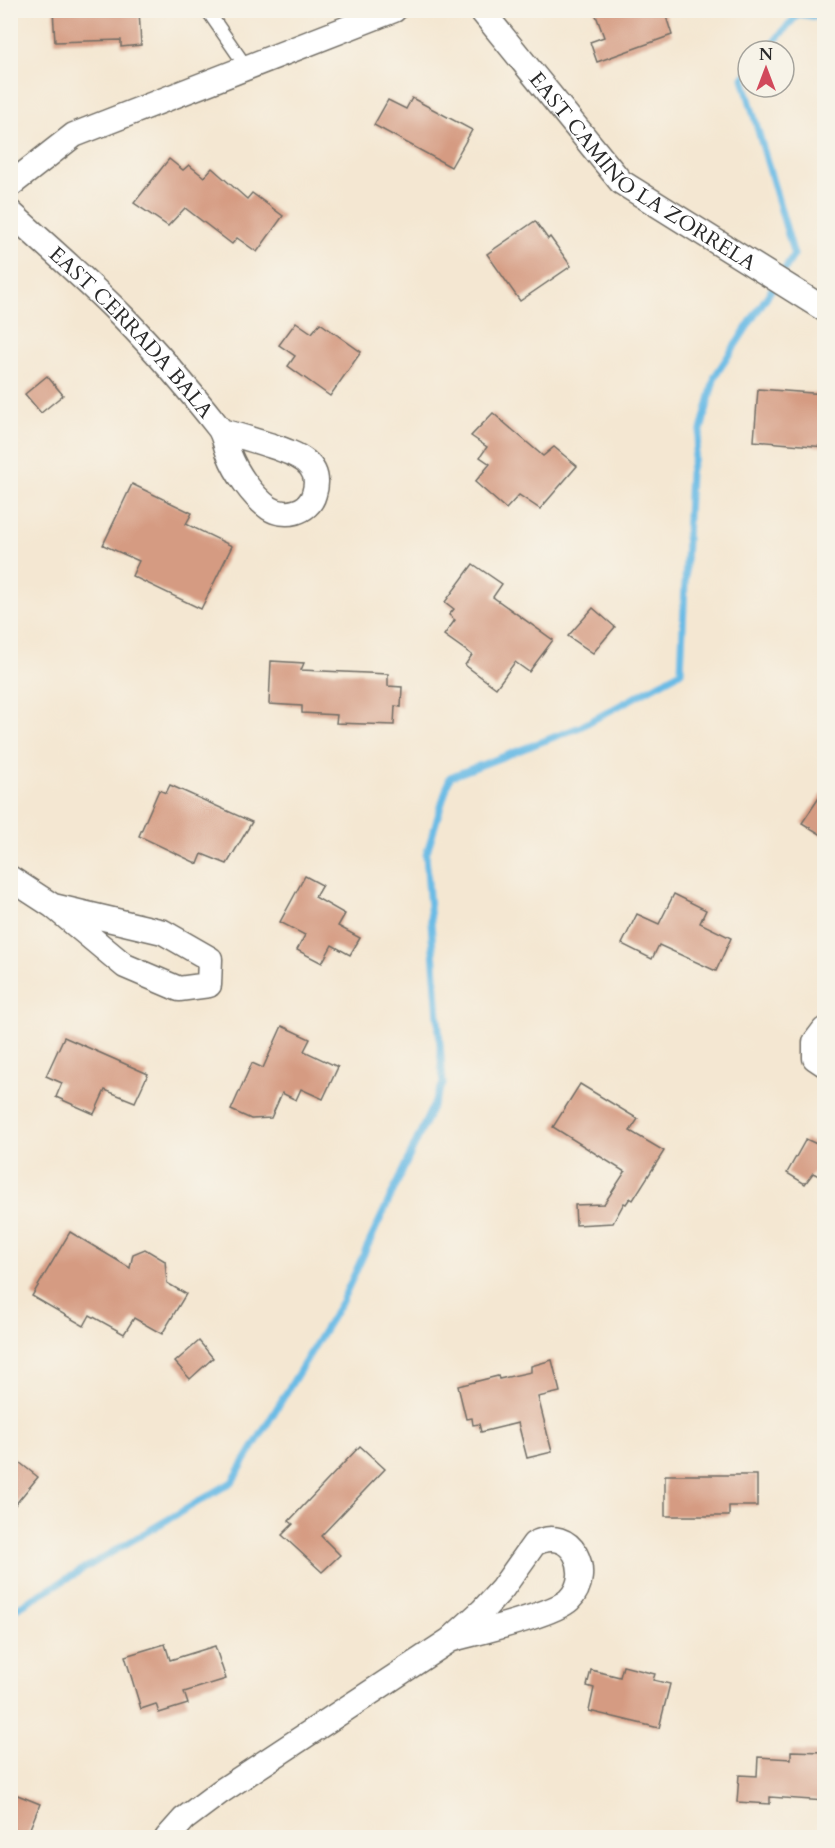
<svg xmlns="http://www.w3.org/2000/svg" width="835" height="1848" viewBox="0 0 835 1848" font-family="Cardo,serif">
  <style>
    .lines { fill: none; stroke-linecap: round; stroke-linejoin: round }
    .stream { stroke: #6abbe5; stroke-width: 7 }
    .building { fill: #d59b82 }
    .service-casing { stroke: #716d65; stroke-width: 15 }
    .minor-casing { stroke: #716d65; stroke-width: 27 }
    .service { stroke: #fff; stroke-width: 12 }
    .minor { stroke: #fff; stroke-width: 24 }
    .labels { text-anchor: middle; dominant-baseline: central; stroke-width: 5; stroke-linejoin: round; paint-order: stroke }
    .street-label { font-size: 21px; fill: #2b2b2b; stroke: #f7f3e8 }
  </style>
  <rect width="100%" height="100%" fill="#f7f3e8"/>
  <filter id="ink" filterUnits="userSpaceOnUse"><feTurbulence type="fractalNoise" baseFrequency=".0167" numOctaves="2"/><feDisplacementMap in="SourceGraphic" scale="12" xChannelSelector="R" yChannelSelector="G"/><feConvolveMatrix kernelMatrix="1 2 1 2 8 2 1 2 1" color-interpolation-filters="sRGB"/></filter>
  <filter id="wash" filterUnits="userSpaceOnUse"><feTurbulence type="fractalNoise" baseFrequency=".008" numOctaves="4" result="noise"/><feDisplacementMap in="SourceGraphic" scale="24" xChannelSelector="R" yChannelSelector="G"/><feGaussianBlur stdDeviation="1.35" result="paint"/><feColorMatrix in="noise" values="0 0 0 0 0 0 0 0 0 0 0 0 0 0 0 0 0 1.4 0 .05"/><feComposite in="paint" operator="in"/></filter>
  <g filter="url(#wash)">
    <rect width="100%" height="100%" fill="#f4e7d2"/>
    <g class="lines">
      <g class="stream">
        <polyline points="766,51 798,14 824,18"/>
        <polyline points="10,1612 232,1482 342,1301 443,1084 426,855 450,777 580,727 681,672 690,473 715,376 794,255 743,78 748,72"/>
      </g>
    </g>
    <g id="blocks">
      <g class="building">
        <polygon points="53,10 139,10 141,45 121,47 121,40 55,42"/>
        <polygon points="594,10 664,10 672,35 597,62 590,42 604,37"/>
        <polygon points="412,98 472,130 451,167 374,125 388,100 406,109"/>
        <polygon points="169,159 183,170 189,165 204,177 212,168 247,199 252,193 283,216 257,252 237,238 232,244 185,208 168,226 134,203"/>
        <polygon points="535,221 548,239 550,237 571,266 520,301 487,254"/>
        <polygon points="296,322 312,333 320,323 361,352 330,396 288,366 295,356 279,345"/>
        <polygon points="47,376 63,395 41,413 25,394"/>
        <polygon points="758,389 825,394 825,447 754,441"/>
        <polygon points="493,413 543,456 554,447 577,466 540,509 519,495 506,509 475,482 490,464 480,457 487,447 471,436"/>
        <polygon points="132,484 192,513 186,524 232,546 201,609 132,576 139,561 103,545"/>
        <polygon points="473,564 502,584 493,597 553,640 529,672 515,662 496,688 465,665 472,655 444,635 455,620 449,615 454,609 445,602"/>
        <polygon points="593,608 615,627 593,653 568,636"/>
        <polygon points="271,661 304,663 301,670 388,674 388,686 402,687 401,707 395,706 394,725 336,723 337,715 302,713 302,706 269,704"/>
        <polygon points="170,785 252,822 227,864 202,854 198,864 139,836 159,790 166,793"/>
        <polygon points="825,789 825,837 802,823"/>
        <polygon points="305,876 322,885 315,897 345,914 338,926 360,938 350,955 332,945 322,963 297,950 305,935 280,922"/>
        <polygon points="674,894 706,910 700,923 731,938 716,971 659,945 652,959 622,944 637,914 659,924"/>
        <polygon points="282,1026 310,1039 304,1051 338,1067 323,1099 301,1089 296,1100 282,1093 271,1118 251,1119 231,1110 252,1063 263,1068"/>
        <polygon points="64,1037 148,1074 135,1102 105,1090 94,1114 56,1097 62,1083 46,1076"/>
        <polygon points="580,1084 638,1119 630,1131 664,1151 633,1200 630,1198 626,1204 624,1203 613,1223 576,1225 575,1205 604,1204 625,1172 553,1127"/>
        <polygon points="806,1139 825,1148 825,1179 813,1173 805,1184 787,1173"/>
        <polygon points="70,1232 130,1268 133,1254 145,1249 165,1261 167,1283 186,1294 162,1334 134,1318 124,1334 90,1315 84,1326 32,1296"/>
        <polygon points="199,1341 213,1358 190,1379 175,1362"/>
        <polygon points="552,1360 560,1392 538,1397 552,1452 527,1458 518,1423 481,1432 479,1424 473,1425 472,1418 466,1419 458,1386 498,1376 499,1379 531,1372 531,1366"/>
        <polygon points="360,1446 385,1469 321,1536 340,1555 322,1572 282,1535 293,1524 289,1521"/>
        <polygon points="10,1455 38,1477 10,1511"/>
        <polygon points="665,1475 757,1475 757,1506 729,1506 729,1516 665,1516"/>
        <polygon points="165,1644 170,1660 215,1646 226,1679 184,1692 188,1704 159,1713 156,1704 141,1709 125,1656"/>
        <polygon points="623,1666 655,1674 653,1680 670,1684 659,1728 589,1711 594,1688 587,1686 591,1670 620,1677"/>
        <polygon points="791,1751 824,1752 825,1801 770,1797 770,1804 737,1802 739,1775 757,1776 758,1757 791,1759"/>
        <polygon points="10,1792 40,1804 26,1838 10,1838"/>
      </g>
    </g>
  </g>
  <g filter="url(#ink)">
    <use href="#blocks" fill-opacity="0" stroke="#716d65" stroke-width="1.5"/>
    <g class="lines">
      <defs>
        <polyline id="service" points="207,10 247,68"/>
        <g id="minor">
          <path id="s1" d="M 481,10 L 621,182 L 824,309"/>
          <polyline points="10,185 74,135 394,10"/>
          <path id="s2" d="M 10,212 C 48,247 88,281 124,318 C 157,352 189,390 219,428 C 224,435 225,445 229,454 C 236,472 252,496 269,508 C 284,518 309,513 314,494 C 324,462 293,453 269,445 C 253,440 237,435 221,431"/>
          <polyline points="10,878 53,906 125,966 179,989 209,985 210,959 163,932 53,906"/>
          <polyline points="824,1030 815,1042 815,1058 824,1064"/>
          <path d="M 167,1838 L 184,1819 L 220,1792 L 450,1640 L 482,1611 L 502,1589 L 534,1544 C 572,1523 595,1574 569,1600 C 553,1615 474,1633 450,1640"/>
        </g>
      </defs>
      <use href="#service" class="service-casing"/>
      <use href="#minor" class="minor-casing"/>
      <use href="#service" class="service"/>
      <use href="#minor" class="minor"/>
    </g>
  </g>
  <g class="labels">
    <g class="street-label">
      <text stroke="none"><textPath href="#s1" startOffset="231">EAST CAMINO LA ZORRELA</textPath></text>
      <text stroke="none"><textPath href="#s2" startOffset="171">EAST CERRADA BALA</textPath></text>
    </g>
  </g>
  <rect width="835" height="1848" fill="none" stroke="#f7f3e8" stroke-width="36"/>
  <g transform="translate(766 69)"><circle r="28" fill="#f7f3e8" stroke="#a5a39c" stroke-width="1.5"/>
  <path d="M0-4.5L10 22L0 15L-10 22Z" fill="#d1495b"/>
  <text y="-9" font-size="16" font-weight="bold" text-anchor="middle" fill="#2b2b2b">N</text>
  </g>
</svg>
